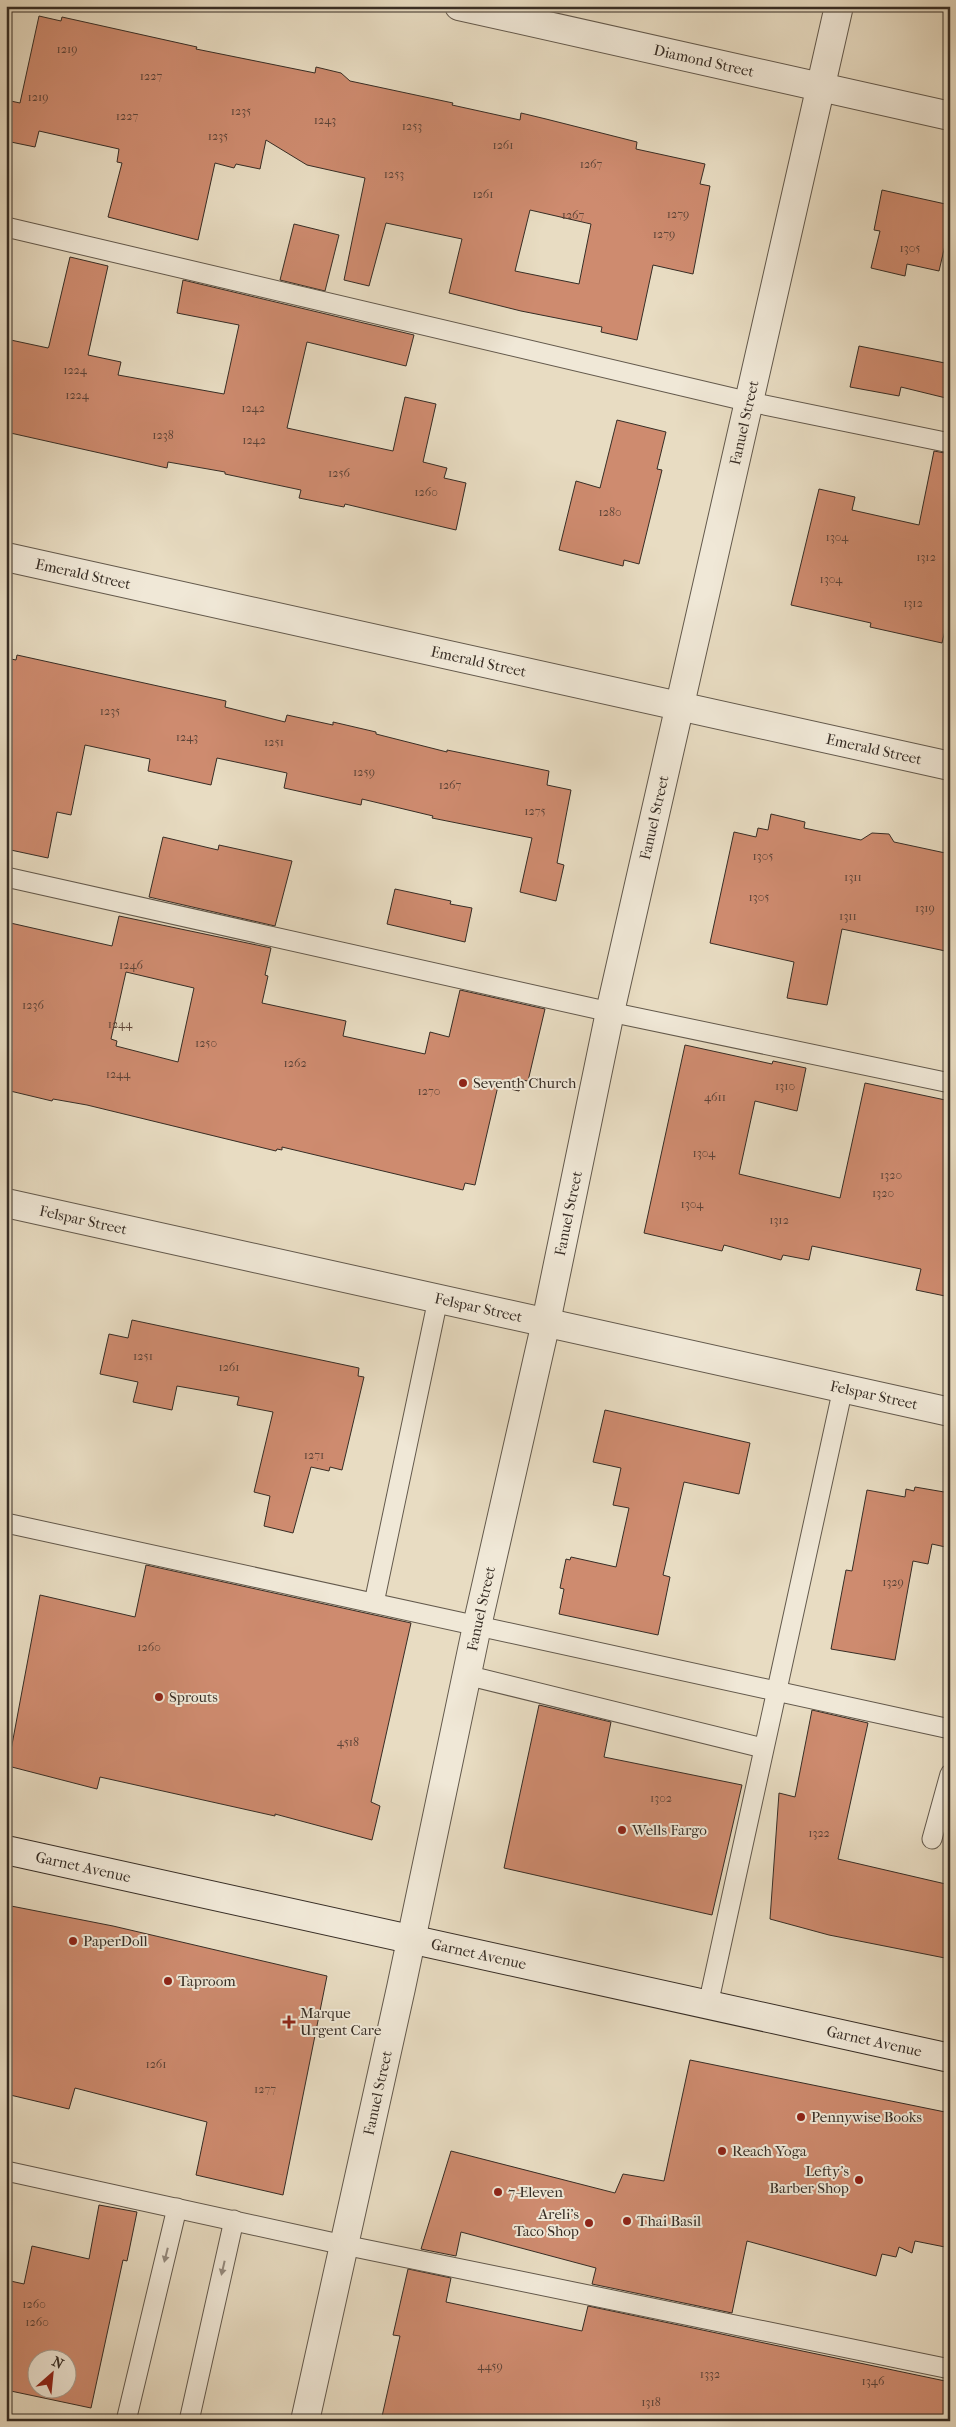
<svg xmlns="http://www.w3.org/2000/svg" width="956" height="2427" viewBox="0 0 956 2427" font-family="'IM FELL French Canon',serif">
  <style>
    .building { fill: #ce8b6f; stroke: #372d25; fill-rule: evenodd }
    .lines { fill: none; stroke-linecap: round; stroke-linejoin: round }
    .service-casing { stroke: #63594c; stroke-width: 21 }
    .minor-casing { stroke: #63594c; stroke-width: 30 }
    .tertiary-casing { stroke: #63594c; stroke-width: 30 }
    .secondary-casing { stroke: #372d25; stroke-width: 30 }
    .service { stroke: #f0e8d7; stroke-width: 19 }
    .minor { stroke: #f0e8d7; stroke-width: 28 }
    .tertiary { stroke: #f0e8d7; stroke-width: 28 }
    .secondary { stroke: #f0e8d7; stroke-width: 28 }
    .oneway { fill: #948a7e }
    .poi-dot { fill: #8f2418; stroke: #f0e8d7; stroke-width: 2 }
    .labels { text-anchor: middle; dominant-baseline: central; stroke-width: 4; stroke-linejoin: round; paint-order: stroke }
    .number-label { font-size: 12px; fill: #5d4438 }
    .street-label { font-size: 15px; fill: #372d25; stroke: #f0e8d7 }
    .poi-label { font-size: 15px; fill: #372d25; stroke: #f0e8d7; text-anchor: start }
  </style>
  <rect width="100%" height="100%" fill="#e8dcc2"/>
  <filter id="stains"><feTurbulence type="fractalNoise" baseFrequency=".004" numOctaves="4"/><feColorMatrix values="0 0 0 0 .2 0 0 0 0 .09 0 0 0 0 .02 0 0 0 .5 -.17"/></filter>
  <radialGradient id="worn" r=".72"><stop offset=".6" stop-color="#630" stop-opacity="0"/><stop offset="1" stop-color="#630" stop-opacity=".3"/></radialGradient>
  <g class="building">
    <path d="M 39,16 L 61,21 L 62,17 L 197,47 L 196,49 L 315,73 L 316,67 L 341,73 L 350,81 L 453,103 L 452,105 L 520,120 L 521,113 L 546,119 L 637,142 L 636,149 L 705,164 L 700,184 L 710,186 L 693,274 L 653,265 L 637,340 L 601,332 L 602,327 L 521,311 L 449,293 L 462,239 L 386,223 L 369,286 L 344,280 L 365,178 L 307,165 L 266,140 L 260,169 L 236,164 L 234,168 L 215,163 L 198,240 L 108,217 L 122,163 L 117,162 L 119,149 L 39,131 L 35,147 L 6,141 L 6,100 L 20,103 ZM 530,210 L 591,224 L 579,284 L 515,271 Z"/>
    <polygon points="882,190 950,205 950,224 939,271 907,264 905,276 871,268 880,231 874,230"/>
    <polygon points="294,224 339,235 325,291 280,280"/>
    <polygon points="70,257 108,266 88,355 121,362 118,375 224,394 239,325 177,313 183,280 414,335 406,366 307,342 287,428 393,451 405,397 436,404 423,462 447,468 444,478 466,483 456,530 345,504 344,507 299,498 301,490 225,474 225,472 168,462 167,468 6,432 6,339 48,348 49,346"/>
    <polygon points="859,346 950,364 950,399 901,387 899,396 850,387"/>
    <polygon points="617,420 666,432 657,469 662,470 639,564 624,560 623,566 559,550 576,481 600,488"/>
    <polygon points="934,451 950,454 950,610 942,643 870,627 871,623 791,605 819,489 855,497 852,510 919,525"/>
    <polygon points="17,655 226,701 225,707 285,722 287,715 333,725 333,722 376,732 376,734 447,752 447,750 549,771 547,785 571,790 557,863 564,865 556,901 520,892 532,838 432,818 433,816 362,799 361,805 284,788 287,773 217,758 211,785 148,771 150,759 85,745 71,815 57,812 48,858 6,849 6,658 16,660"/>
    <polygon points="771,814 805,822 804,828 861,840 872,833 889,834 894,842 950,854 950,952 842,929 827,1005 787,998 794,962 710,943 734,832 756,837 758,828 768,830"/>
    <polygon points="163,837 218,850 219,845 292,861 275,926 149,897"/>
    <polygon points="395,889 451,901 450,904 472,908 465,942 387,924"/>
    <path d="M 119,916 L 271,948 L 265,975 L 268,976 L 262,1003 L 346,1021 L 343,1036 L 425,1054 L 430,1032 L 449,1037 L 460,990 L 545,1009 L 528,1081 L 522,1080 L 519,1091 L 498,1086 L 475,1185 L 465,1183 L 463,1190 L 282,1147 L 282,1150 L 277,1149 L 276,1151 L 87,1105 L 53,1099 L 52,1101 L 6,1090 L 6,922 L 112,946 ZM 126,972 L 194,988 L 178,1062 L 116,1046 L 117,1041 L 111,1039 Z"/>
    <polygon points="685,1045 772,1064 773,1061 806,1068 797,1111 755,1101 739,1174 840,1198 865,1083 950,1101 950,1297 916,1290 921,1269 812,1246 809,1260 783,1255 781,1260 724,1245 722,1251 644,1233"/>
    <polygon points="132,1320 359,1368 358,1376 364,1377 342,1470 330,1467 329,1471 311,1467 293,1533 264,1526 270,1496 254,1492 273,1412 237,1405 239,1397 177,1386 172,1410 133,1402 138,1382 100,1374 109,1334 128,1338"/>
    <polygon points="605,1410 750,1443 739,1494 684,1482 663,1575 670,1577 658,1635 559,1614 564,1589 560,1588 566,1559 570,1560 571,1557 616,1567 629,1508 613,1505 621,1468 593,1462"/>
    <polygon points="915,1487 950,1493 950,1548 932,1544 928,1564 913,1561 895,1660 831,1649 846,1570 852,1571 867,1490 905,1497 906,1489 914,1491"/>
    <polygon points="146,1565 411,1623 371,1802 380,1806 372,1840 275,1814 275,1816 100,1777 97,1789 8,1766 40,1595 135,1617"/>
    <polygon points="539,1705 611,1722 604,1757 742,1785 712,1915 504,1868"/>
    <polygon points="812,1710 868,1723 838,1859 950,1885 950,1959 829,1935 770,1919 779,1793 795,1797"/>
    <polygon points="6,1905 113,1926 327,1976 283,2195 196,2175 207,2122 75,2088 69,2109 6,2094"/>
    <polygon points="690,2060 950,2113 950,2248 915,2241 912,2253 899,2247 896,2257 882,2254 876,2276 747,2241 732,2313 592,2284 596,2268 461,2232 456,2256 421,2249 451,2151 615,2193 623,2174 664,2181"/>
    <path d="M 99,2205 L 137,2212 L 127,2261 L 123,2260 L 91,2408 L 6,2390 L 6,2280 L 24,2284 L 32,2246 L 89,2259 ZM 38,2360 L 68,2360 L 68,2390 L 38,2390 Z"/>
    <polygon points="408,2269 451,2278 446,2302 582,2331 588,2306 950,2382 950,2421 381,2421 400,2336 393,2335"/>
  </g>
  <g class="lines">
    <defs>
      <g id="service">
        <polyline points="6,227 750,402 950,443"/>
        <polyline points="6,877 610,1012 950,1083"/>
        <polyline points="6,1523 950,1729"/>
        <polyline points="374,1603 438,1299"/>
        <polyline points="466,1675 763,1748"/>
        <polyline points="932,1839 950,1774"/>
        <polyline points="708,2005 843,1388"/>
        <polyline points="6,2171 344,2245 950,2369"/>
        <polyline points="126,2421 177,2208"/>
        <polyline points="189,2421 234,2220"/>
      </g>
      <g id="minor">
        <path id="s1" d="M 459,6 L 950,116"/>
        <path id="s2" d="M 6,557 L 950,766"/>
        <path id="s3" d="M 6,1203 L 950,1412"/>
      </g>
      <g id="tertiary">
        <path id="s4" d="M 305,2421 L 401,1988 L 477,1626 L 546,1322 L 610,1012 L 839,6"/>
      </g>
      <g id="secondary">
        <path id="s5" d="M 6,1850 L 950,2058"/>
      </g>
    </defs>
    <use href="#service" class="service-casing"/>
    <use href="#minor" class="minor-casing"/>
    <use href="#tertiary" class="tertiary-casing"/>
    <use href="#secondary" class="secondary-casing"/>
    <use href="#service" class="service"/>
    <use href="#minor" class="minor"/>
    <use href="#tertiary" class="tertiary"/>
    <use href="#secondary" class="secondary"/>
  </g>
  <defs><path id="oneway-solid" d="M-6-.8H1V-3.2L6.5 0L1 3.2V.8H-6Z" transform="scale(1.25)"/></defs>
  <g class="oneway">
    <use href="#oneway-solid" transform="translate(166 2255) rotate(104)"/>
    <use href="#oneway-solid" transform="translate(223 2268) rotate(103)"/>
  </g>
  <g class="poi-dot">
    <circle cx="463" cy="1083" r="5"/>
    <circle cx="159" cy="1697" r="5"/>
    <circle cx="622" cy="1830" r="5"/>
    <circle cx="73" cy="1941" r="5"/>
    <circle cx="168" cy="1981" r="5"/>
    <path d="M286.5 2014.5h5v5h5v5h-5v5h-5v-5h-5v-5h5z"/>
    <circle cx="801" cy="2117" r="5"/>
    <circle cx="722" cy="2151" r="5"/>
    <circle cx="859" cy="2180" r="5"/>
    <circle cx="498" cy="2192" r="5"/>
    <circle cx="627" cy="2221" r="5"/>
    <circle cx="589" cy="2223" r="5"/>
  </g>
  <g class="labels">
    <g class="number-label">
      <text x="67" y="49">1219</text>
      <text x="151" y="76">1227</text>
      <text x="38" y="97">1219</text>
      <text x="241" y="111">1235</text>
      <text x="127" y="116">1227</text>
      <text x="325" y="120">1243</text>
      <text x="412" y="126">1253</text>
      <text x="218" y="136">1235</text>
      <text x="503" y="145">1261</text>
      <text x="591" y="164">1267</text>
      <text x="394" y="174">1253</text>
      <text x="483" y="194">1261</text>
      <text x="678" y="214">1279</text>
      <text x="573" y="215">1267</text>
      <text x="664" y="234">1279</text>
      <text x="910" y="248">1305</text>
      <text x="75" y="370">1224</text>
      <text x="77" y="395">1224</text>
      <text x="253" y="408">1242</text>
      <text x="163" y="435">1238</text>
      <text x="254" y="440">1242</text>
      <text x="339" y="473">1256</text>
      <text x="426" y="492">1260</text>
      <text x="610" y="512">1280</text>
      <text x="837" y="537">1304</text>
      <text x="926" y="557">1312</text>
      <text x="831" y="579">1304</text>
      <text x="913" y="603">1312</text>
      <text x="110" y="711">1235</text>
      <text x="187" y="737">1243</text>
      <text x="274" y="742">1251</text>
      <text x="364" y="772">1259</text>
      <text x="450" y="785">1267</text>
      <text x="535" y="811">1275</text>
      <text x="763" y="856">1305</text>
      <text x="853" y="877">1311</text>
      <text x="759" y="897">1305</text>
      <text x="925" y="908">1319</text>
      <text x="848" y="916">1311</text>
      <text x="131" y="965">1246</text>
      <text x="33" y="1005">1236</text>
      <text x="120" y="1024">1244</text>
      <text x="206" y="1043">1250</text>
      <text x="295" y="1063">1262</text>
      <text x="118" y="1074">1244</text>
      <text x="785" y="1086">1310</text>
      <text x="429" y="1091">1270</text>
      <text x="715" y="1097">4611</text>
      <text x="704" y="1153">1304</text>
      <text x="891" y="1175">1320</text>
      <text x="883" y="1193">1320</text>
      <text x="692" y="1204">1304</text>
      <text x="779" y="1220">1312</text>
      <text x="143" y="1356">1251</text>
      <text x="229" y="1367">1261</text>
      <text x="314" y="1455">1271</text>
      <text x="893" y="1582">1329</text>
      <text x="149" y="1647">1260</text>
      <text x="348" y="1742">4518</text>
      <text x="661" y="1798">1302</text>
      <text x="819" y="1833">1322</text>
      <text x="156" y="2064">1261</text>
      <text x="265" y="2089">1277</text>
      <text x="34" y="2304">1260</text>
      <text x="37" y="2322">1260</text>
      <text x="490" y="2366">4459</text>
      <text x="710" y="2374">1332</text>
      <text x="873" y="2381">1346</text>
      <text x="651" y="2402">1318</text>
    </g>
    <g class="street-label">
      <text stroke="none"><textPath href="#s1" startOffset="251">Diamond Street</textPath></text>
      <text stroke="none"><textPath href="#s4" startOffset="2046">Fanuel Street</textPath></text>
      <text stroke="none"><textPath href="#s2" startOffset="79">Emerald Street</textPath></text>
      <text stroke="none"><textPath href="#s2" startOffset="484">Emerald Street</textPath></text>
      <text stroke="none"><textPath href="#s2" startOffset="889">Emerald Street</textPath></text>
      <text stroke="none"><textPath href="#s4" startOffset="1641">Fanuel Street</textPath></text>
      <text stroke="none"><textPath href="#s4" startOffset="1236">Fanuel Street</textPath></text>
      <text stroke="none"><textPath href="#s3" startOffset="79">Felspar Street</textPath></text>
      <text stroke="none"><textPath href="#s3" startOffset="484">Felspar Street</textPath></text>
      <text stroke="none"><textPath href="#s3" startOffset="889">Felspar Street</textPath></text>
      <text stroke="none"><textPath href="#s4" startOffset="831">Fanuel Street</textPath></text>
      <text stroke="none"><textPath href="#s5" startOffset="79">Garnet Avenue</textPath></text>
      <text stroke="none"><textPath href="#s5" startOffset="484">Garnet Avenue</textPath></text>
      <text stroke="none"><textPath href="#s5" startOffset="889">Garnet Avenue</textPath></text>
      <text stroke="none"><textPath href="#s4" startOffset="336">Fanuel Street</textPath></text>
    </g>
    <g class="poi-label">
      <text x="473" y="1083">Seventh Church</text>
      <text x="169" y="1697">Sprouts</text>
      <text x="632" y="1830">Wells Fargo</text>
      <text x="83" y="1941">PaperDoll</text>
      <text x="178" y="1981">Taproom</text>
      <text x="300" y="2013">Marque<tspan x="300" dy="17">Urgent Care</tspan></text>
      <text x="811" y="2117">Pennywise Books</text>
      <text x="732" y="2151">Reach Yoga</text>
      <text x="849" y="2171" text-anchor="end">Lefty's<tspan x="849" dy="17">Barber Shop</tspan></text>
      <text x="508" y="2192">7-Eleven</text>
      <text x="579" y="2214" text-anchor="end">Areli's<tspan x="579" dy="17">Taco Shop</tspan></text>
      <text x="637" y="2221">Thai Basil</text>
    </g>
  </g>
  <rect width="956" height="2427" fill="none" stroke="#e8dcc2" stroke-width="25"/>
  <rect x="8" y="8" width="941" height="2412" fill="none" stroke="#372d25" stroke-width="2.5"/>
  <rect x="12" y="12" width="931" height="2402" fill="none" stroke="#372d25"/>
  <g transform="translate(52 2374) rotate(27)"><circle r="24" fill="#f0e8d7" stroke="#a69d90"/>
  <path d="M0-4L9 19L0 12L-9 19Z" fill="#8f2418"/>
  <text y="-8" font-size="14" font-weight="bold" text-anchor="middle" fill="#372d25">N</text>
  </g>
  <rect width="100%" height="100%" filter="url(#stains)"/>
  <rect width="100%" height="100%" fill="url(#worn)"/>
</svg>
